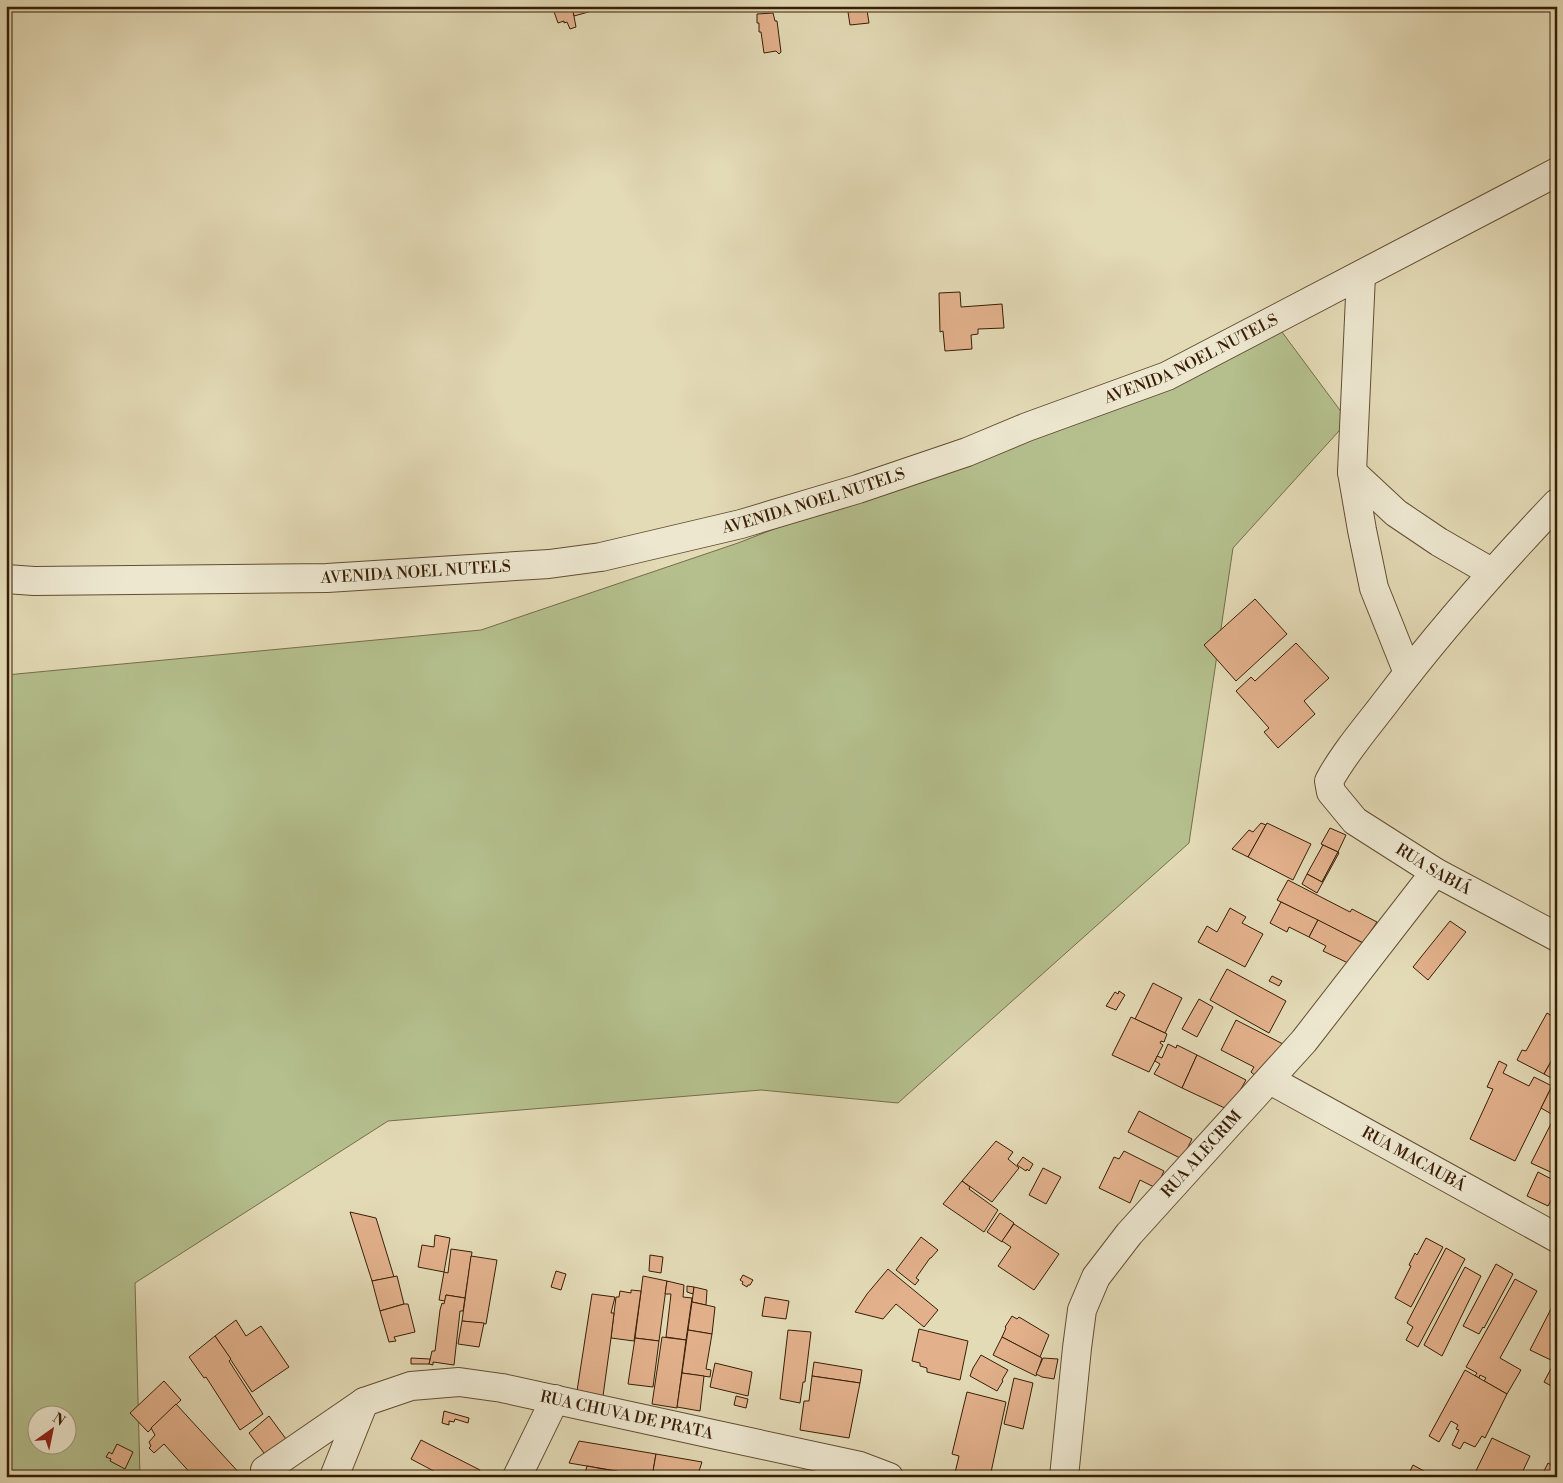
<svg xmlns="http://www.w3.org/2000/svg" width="1563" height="1483" viewBox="0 0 1563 1483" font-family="'Libre Bodoni',serif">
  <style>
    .green { fill: #b4bf8d; stroke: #766e49; fill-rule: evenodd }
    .building { fill: #e2b18c; stroke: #381e05 }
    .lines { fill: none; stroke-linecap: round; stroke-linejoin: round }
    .minor-casing { stroke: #634d31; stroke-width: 30 }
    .minor { stroke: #ede7d0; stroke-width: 28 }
    .labels { text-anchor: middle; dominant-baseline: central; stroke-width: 4; stroke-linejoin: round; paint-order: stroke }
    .street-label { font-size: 16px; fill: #381e05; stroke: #ede7d0 }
  </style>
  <rect width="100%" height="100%" fill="#e3dab6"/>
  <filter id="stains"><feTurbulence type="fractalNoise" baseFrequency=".004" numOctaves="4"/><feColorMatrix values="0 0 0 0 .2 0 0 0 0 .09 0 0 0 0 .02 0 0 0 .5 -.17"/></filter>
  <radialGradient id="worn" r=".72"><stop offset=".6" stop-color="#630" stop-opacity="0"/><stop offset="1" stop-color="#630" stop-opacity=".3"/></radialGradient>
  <path class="green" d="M 1282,332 L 1348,421 L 1233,548 L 1189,843 L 898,1103 L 761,1090 L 388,1121 L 135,1283 L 140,1477 L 6,1477 L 6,675 L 481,630 L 738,543 ZM 38,1416 L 68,1416 L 68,1446 L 38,1446 Z"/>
  <g class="building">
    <polygon points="552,6 572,6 576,27 570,29 567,22 564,23 564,21 558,23"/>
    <polygon points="572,6 591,6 592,11 574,16"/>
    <polygon points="867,10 869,23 850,25 848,12"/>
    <polygon points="773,13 775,21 777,21 781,52 779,54 776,51 764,53 761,32 759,32 759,23 757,23 757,14"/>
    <polygon points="960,292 961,307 1002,304 1004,328 978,329 978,334 971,335 972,349 945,351 943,331 940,332 939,293"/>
    <polygon points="1255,599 1287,634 1236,681 1204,645"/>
    <polygon points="1296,643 1329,678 1304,701 1315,714 1278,748 1264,732 1269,728 1236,691 1251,677 1255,681"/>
    <polygon points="1261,823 1266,825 1248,857 1232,849 1249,830 1253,832"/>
    <polygon points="1267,823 1311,844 1293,880 1248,857"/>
    <polygon points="1330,828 1346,835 1338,852 1321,844"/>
    <polygon points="1323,845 1338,852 1322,882 1307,874"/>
    <polygon points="1338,852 1339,853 1317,893 1302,884 1307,874 1322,882"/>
    <polygon points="1288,880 1350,912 1352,909 1377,922 1363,943 1277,900"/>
    <polygon points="1281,902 1318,920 1309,937 1289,927 1287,932 1270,923"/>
    <polygon points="1230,908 1246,917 1242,923 1263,934 1245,967 1198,942 1207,926 1217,932"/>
    <polygon points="1318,920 1363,943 1348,963 1323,951 1326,946 1309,937"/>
    <polygon points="1450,921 1466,932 1428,980 1413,967"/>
    <polygon points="1227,969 1286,1001 1269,1033 1210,1000"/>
    <polygon points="1272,976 1282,981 1279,986 1269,981"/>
    <polygon points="1153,983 1182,998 1165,1033 1135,1019"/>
    <polygon points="1119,991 1125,995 1116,1010 1106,1006 1115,992 1118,994"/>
    <polygon points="1199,999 1213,1007 1197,1037 1182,1029"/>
    <polygon points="1547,1013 1557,1019 1557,1051 1544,1074 1517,1060 1522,1050 1526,1051"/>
    <polygon points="1131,1017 1167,1034 1164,1042 1161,1041 1160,1043 1163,1045 1149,1072 1112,1055"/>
    <polygon points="1236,1020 1283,1044 1258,1078 1251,1072 1254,1067 1221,1050"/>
    <polygon points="1168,1044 1176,1048 1177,1045 1197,1055 1182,1088 1154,1074 1160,1064 1155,1061 1157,1056 1162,1058"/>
    <polygon points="1557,1051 1557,1081 1544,1074"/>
    <polygon points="1197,1055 1246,1080 1229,1110 1182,1088"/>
    <polygon points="1499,1061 1507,1065 1503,1073 1529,1086 1534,1077 1552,1086 1515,1161 1470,1139 1493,1089 1487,1087"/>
    <polygon points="1552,1086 1557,1088 1557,1175 1531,1163 1555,1116 1541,1108"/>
    <polygon points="1139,1111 1192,1139 1182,1159 1128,1132"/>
    <polygon points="996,1141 1013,1152 1008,1159 1019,1168 992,1202 962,1181"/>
    <polygon points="1124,1151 1164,1171 1156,1188 1140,1180 1130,1203 1099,1188 1114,1157 1119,1159"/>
    <polygon points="1023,1157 1033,1164 1029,1171 1027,1169 1026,1171 1017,1165"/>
    <polygon points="1043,1168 1061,1177 1046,1204 1029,1195"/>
    <polygon points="1538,1172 1557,1182 1557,1189 1548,1206 1527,1196"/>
    <polygon points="962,1181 970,1187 969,1189 998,1210 984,1232 943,1204"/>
    <polygon points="350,1212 376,1218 394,1277 372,1281"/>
    <polygon points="1000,1213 1014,1223 1002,1242 987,1232"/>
    <polygon points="1014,1224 1059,1254 1034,1290 998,1266 1011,1247 1002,1241"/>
    <polygon points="435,1235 450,1238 444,1272 418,1267 422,1245 434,1247"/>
    <polygon points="921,1237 938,1250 931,1258 930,1258 916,1278 919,1280 915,1285 896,1270"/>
    <polygon points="1426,1238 1443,1247 1411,1307 1395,1298 1411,1266 1409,1265 1415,1253 1417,1255"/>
    <polygon points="1446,1248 1465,1259 1418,1347 1406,1340 1413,1327 1407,1323"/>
    <polygon points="451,1249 472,1252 465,1298 446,1295 445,1301 439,1300 444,1272 448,1273"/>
    <polygon points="650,1255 663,1257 661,1273 649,1271"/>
    <polygon points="471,1256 497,1260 486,1324 462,1321"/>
    <polygon points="1496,1264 1513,1274 1484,1328 1483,1327 1479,1334 1463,1326"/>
    <polygon points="1465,1267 1481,1276 1442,1356 1424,1345"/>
    <polygon points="888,1269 938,1310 924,1327 896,1304 883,1319 855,1312 867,1294"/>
    <polygon points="556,1271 566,1274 561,1290 551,1287"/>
    <polygon points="743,1275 753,1280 750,1285 748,1285 747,1287 742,1284 743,1282 740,1280"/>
    <polygon points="397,1276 404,1304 380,1311 372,1281"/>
    <polygon points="643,1276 667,1281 659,1341 635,1338"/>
    <polygon points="1515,1279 1537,1291 1500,1358 1521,1370 1507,1394 1484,1381 1486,1378 1480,1375 1479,1378 1475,1376 1477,1373 1466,1367"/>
    <polygon points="667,1281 684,1285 683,1297 692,1298 686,1340 666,1337 671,1294 665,1294"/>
    <polygon points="687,1286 694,1287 693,1294 687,1292"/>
    <polygon points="694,1287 707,1290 706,1305 692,1302"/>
    <polygon points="631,1290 641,1291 634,1341 611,1338 616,1297 619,1297 620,1291 631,1293"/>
    <polygon points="592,1294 615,1297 611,1313 614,1313 611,1338 603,1396 577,1391"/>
    <polygon points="446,1295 465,1298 463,1311 460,1311 454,1365 433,1362 433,1365 429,1364 432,1351 435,1351 440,1310 442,1303 444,1304"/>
    <polygon points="765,1297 789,1301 786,1319 762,1316"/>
    <polygon points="692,1302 715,1307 712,1334 688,1330"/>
    <polygon points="404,1304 408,1304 415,1332 394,1337 396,1341 389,1342 380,1311"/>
    <polygon points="1553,1305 1557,1307 1557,1353 1553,1361 1530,1350"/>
    <polygon points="1012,1316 1017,1319 1019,1317 1049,1335 1040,1357 1002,1337 1006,1328 1005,1327"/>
    <polygon points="236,1320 246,1336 261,1326 289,1367 252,1392 215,1336"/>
    <polygon points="462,1321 484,1323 479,1347 458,1344"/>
    <polygon points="919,1329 968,1341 960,1380 927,1372 927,1368 920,1366 920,1363 912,1361"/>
    <polygon points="688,1330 712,1334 706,1369 711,1370 710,1377 682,1373"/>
    <polygon points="788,1330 811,1332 805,1382 803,1382 800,1403 780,1399"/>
    <polygon points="215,1336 231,1359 229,1361 263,1414 240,1430 206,1377 204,1378 189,1357"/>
    <polygon points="662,1337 686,1340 677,1408 652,1404"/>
    <polygon points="1002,1337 1042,1358 1036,1376 993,1355"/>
    <polygon points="635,1338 659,1341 653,1387 628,1384"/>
    <polygon points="981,1355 1008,1370 1002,1380 1003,1381 997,1391 970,1376 973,1368"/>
    <polygon points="1557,1357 1557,1389 1544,1382"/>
    <polygon points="411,1358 430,1359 429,1364 411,1364"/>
    <polygon points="1043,1358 1058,1359 1054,1379 1042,1377 1036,1374"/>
    <polygon points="814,1362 862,1370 860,1383 812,1376"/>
    <polygon points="715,1363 752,1372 748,1396 710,1387"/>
    <polygon points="1465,1370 1507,1394 1485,1438 1482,1436 1475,1447 1464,1442 1460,1449 1452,1445 1459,1430 1456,1429 1458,1425 1451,1421 1439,1442 1429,1436"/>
    <polygon points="682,1373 704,1376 700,1411 677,1407"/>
    <polygon points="812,1376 860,1383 849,1438 800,1430 804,1401 809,1401"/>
    <polygon points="1014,1378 1033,1383 1023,1429 1004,1424"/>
    <polygon points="164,1381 181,1400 148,1432 130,1413"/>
    <polygon points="967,1392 1006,1402 990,1477 954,1477 959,1456 952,1454"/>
    <polygon points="736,1396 748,1399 746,1408 734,1405"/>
    <polygon points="176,1404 243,1477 194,1477 164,1444 154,1453 149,1448 151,1446 149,1442 155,1435 151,1428"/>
    <polygon points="444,1411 469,1418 468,1423 455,1419 454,1422 449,1421 449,1425 442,1423"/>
    <polygon points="269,1416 286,1439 267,1457 249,1433"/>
    <polygon points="1492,1438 1530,1456 1520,1477 1473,1477"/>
    <polygon points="421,1440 480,1470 477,1477 445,1477 411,1459"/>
    <polygon points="579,1441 656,1454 652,1477 569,1463"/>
    <polygon points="117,1444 133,1452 125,1469 110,1461 111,1459 106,1457 109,1452 112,1454"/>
    <polygon points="656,1454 702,1462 697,1477 652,1477"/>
    <polygon points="1548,1463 1557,1468 1557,1477 1541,1477"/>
    <polygon points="1413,1465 1424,1471 1421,1477 1407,1477"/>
    <polygon points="587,1466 647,1477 584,1477"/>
  </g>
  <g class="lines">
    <defs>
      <g id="minor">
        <polyline points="1361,275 1352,472 1362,530 1374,588 1408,673"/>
        <polyline points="1352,472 1396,513 1439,542 1491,572"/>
        <path id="s1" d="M 1557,503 C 1496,567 1438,633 1385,703 C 1366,728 1344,753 1329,781 L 1331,792 L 1355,821 L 1435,872 L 1557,937"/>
        <path id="s2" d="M 6,579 L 34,581 L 327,578 L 549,564 L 601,557 L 741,524 L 858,489 L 967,452 L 1027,427 L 1167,376 L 1557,172"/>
        <path id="s3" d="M 1270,1080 L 1557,1238"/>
        <path id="s4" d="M 265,1470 L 364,1402 L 411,1386 L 459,1382 L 502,1388 L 717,1435 L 860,1466 L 889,1477"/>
        <polyline points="334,1477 364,1402"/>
        <polyline points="517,1477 555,1399"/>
        <path id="s5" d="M 1064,1477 L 1077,1348 L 1082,1310 L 1096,1277 L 1129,1234 L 1304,1041 L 1435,872"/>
      </g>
    </defs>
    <use href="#minor" class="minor-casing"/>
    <use href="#minor" class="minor"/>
  </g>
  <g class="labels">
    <g class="street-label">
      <text stroke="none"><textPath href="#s2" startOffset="1220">AVENIDA NOEL NUTELS</textPath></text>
      <text stroke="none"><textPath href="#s2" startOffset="816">AVENIDA NOEL NUTELS</textPath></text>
      <text stroke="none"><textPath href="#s2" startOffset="410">AVENIDA NOEL NUTELS</textPath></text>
      <text stroke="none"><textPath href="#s1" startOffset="501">RUA SABIÁ</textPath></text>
      <text stroke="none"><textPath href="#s5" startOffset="366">RUA ALECRIM</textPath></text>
      <text stroke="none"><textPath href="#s3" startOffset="164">RUA MACAUBÁ</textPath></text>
      <text stroke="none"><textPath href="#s4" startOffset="389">RUA CHUVA DE PRATA</textPath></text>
    </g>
  </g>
  <rect width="1563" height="1483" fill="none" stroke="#e3dab6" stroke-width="25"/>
  <rect x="8" y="8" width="1548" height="1468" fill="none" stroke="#381e05" stroke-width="2.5"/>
  <rect x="12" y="12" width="1538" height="1458" fill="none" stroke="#381e05"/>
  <g transform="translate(52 1430) rotate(33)"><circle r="24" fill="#ede7d0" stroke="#a5977f"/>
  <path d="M0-4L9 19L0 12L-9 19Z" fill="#8f2418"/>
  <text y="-8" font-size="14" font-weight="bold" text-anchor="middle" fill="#381e05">N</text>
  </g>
  <rect width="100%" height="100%" filter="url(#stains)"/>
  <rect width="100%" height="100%" fill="url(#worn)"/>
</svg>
